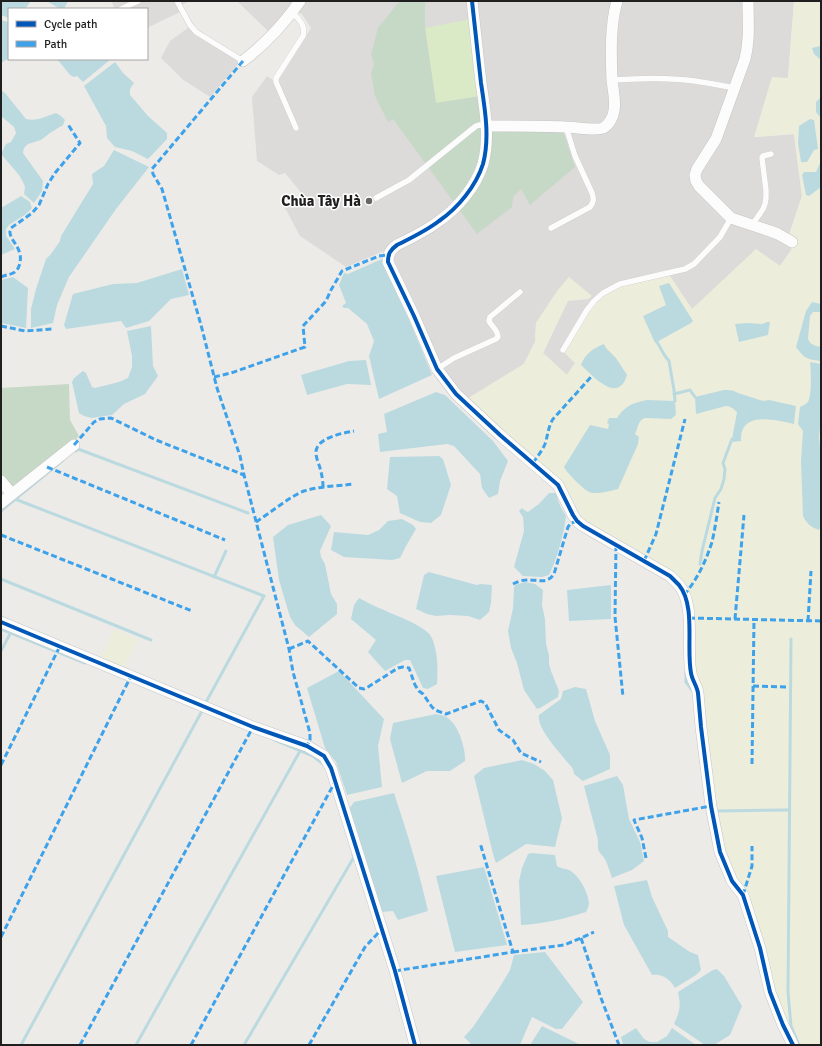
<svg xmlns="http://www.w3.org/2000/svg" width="822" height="1046" viewBox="0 0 822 1046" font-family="Signika,sans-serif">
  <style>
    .residential { fill: #dcdbd9 }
    .farmland { fill: #ededdb }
    .grass { fill: #daeac7 }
    .cemetery { fill: #c6d8c6 }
    .water { fill: #bbdae0 }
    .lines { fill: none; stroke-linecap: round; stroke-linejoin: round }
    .stream { stroke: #bbdae0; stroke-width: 3 }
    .service-casing { stroke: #c6c5c4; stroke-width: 6 }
    .minor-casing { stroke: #c6c5c4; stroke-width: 12 }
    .service { stroke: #fcfcfc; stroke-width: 5.5 }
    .minor { stroke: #fcfcfc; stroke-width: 11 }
    .quiet { stroke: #3da2ea; stroke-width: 3; stroke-dasharray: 6 3; stroke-linecap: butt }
    .cycleway-casing { stroke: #fff; stroke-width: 6 }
    .cycleway { stroke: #0057b8; stroke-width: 4 }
    .poi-dot { fill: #676665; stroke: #fff; stroke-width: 1.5 }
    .labels { text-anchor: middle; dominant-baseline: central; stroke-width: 3; stroke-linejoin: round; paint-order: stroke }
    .poi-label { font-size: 15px; font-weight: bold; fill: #1f1f1f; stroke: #fff; text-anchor: end }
  </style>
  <rect width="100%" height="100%" fill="#edebe8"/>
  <g class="residential">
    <polygon points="111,1 189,1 182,5 195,28 242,59 210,97 182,79 161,58 170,41 188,28 180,12 147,28 147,9 115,9"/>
    <polygon points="237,1 794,1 788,78 754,137 794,134 802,196 789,235 792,249 780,266 756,250 692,310 666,270 619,282 610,286 601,292 584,309 561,349 575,363 567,375 543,353 568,300 588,299 569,277 536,323 535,342 524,364 467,399 441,369 386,250 346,267 300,236 284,206 303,195 285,173 279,175 257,161 252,97 267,76 273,80 278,81 311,28 302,14 290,10 270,33"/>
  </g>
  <g class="farmland">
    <polygon points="794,1 821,1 821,1045 801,1045 794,1027 786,1022 723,850 696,679 685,586 584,522 558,481 467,399 524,364 535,342 536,323 557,291 569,277 592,296 588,299 568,301 543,353 567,375 575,363 565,353 590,310 598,301 610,292 619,287 670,276 692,309 756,249 780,266 792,249 785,244 789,235 802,196 794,134 754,137 772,77 788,78"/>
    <polygon points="114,629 138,639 124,669 100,660"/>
  </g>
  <polygon class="grass" points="471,19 481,96 436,103 425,28"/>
  <g class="cemetery">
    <polygon points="401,1 425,1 425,28 436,103 481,96 484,122 563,132 571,155 575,167 530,205 521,189 513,197 512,207 477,234 393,119 388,122 375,96 371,73 374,64 371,54 378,28 397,4"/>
    <polygon points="69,384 70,420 79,436 72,443 12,491 1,477 1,388"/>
  </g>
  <g class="water">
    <polygon points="1,1 31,1 25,9 9,9 9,18 1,15"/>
    <polygon points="47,1 68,1 64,9 58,8"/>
    <polygon points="1,20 8,22 9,23 9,58 1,63"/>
    <polygon points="820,46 821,46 821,60 814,54 812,48"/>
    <polygon points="57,59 111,59 83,82 77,76 74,77 70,75"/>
    <polygon points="115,62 123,73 134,83 130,89 130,95 148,116 167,133 167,139 148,159 132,151 115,147 107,138 106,126 84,86"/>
    <path d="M 1,90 L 5,93 L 26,119 C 37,122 46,116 56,113 L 61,116 L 65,120 L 63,125 L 50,133 L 41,140 L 28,144 L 24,148 L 23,153 L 43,181 L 42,191 L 34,203 L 24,194 L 25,187 L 23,182 L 19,175 L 1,154 L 6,144 L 11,142 L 16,133 L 14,127 L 1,116 Z"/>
    <polygon points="821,97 821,115 819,116 816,112 816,102"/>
    <polygon points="810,119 814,120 818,149 814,150 807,162 801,162 798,143 799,126"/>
    <polygon points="114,150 149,167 116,209 69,277 57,305 53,323 31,328 31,309 36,289 46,259 51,254 60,241 61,236 93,184 92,174 104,166"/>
    <polygon points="820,163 821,187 809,196 806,195 802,175 804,172 816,172"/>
    <polygon points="21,196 30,202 32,208 26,214 9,225 6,229 6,236 15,249 1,255 1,208"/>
    <polygon points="382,259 386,264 432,375 379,399 369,356 374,341 367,324 348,308 344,308 342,306 346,303 339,285 344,273 348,274"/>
    <polygon points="182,269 189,295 171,299 149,321 126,328 121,321 66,329 64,325 73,294 113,284 137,283"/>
    <polygon points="13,277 28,288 26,328 1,323 1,280"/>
    <polygon points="669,283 693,321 691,323 655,343 643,316 666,305 659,286"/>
    <path d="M 812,302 L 821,304 L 821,312 L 813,312 L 810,316 L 808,339 C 811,345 815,346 821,347 L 821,361 C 806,359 805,359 796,347 L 806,311 Z"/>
    <polygon points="767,322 770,322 768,335 739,342 735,324 748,323 762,324"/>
    <polygon points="151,326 153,366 158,376 145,394 124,404 112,415 92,418 84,416 79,413 72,382 74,378 83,371 86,373 92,387 95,388 119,382 128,378 132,367 132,356 127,331"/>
    <path d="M 604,344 L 606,348 L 616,358 L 627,375 C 618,405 593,376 581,365 C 586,353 592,349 604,344 Z"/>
    <polygon points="366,360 371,385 347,384 307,395 301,375 349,361"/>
    <path d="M 810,362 L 821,364 L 821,417 L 819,437 L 821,459 L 821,525 L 819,530 C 812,528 806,523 803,516 L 801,461 L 803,431 L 798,424 L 800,407 C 802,406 806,404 808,402 C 812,395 811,371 810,362 Z"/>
    <path d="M 724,390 C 729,390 733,390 738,393 L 763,401 L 769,400 L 796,406 L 794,424 C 779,421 749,412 742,431 C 741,434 741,438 741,441 L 733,442 L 732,439 L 737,412 C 734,409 730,406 726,406 L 696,414 L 695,397 Z"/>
    <polygon points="436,392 445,395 493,441 508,461 500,481 498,494 489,498 482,488 480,474 454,446 447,444 380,452 378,434 387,432 384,414"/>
    <path d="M 647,400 L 675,401 L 676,415 L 671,419 L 645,418 C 638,420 638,428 635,434 L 639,437 L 638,444 L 618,489 C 611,491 595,495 589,492 C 583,489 568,474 564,467 L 590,425 L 608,429 L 609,424 L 607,423 L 609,418 L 617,418 C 626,405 633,403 647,400 Z"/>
    <polygon points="439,456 443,459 451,485 441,515 431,523 420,522 400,513 397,496 387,489 390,457"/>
    <path d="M 549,493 L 556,493 C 558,502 561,508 566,516 C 564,533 557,560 549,575 L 542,577 L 523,576 L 514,567 L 524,531 L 523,517 L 519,511 L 522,508 L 524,510 L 528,512 L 539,504 Z"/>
    <polygon points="321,515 331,526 320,551 321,557 325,564 331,594 337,604 337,614 309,637 295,625 290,617 279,580 273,537 288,525"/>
    <polygon points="402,519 413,525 416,529 406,546 400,558 392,560 344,557 331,550 334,532 368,535 379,530 388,521"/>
    <polygon points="429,572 477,585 480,584 492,585 491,603 489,612 480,620 468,616 450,615 436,616 427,614 416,609 424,575"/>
    <polygon points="525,582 535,584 543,590 542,605 545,619 546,644 549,655 549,664 551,671 559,691 558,697 540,708 537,709 524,690 517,663 511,648 508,631 513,608 514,588 515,585"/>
    <polygon points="611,585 611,619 569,621 567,590"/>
    <path d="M 359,598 C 367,602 376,607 384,610 C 396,616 427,626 432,638 C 438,653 438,669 437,684 L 428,689 L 423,688 L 410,660 L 405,660 L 385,671 L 368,652 L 376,640 L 351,619 L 354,605 Z"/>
    <polygon points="339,671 384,719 378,746 382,787 347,795 336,762 325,748 307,688"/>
    <path d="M 575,687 L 586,689 L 595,721 L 610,755 L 610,769 L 583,781 L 574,774 L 573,769 C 565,758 536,729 539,715 L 561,699 L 563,691 Z"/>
    <path d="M 436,714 C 441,715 447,716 450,720 C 459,727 466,750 465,761 L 450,771 L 427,771 L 402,783 L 390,739 L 393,723 Z"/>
    <polygon points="522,760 534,764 545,771 553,780 562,818 555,847 526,844 496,863 493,854 474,776 484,768"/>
    <path d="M 617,776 L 623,785 L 629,819 L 640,842 L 644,861 L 632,870 L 612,878 C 610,872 608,866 606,861 C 600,850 597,855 598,840 L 584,786 Z"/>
    <path d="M 394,793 C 407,832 419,871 428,911 L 398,920 L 393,911 L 381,912 L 349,809 L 354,802 Z"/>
    <path d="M 531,853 L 555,855 L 557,866 C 561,869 565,868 569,870 C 579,875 588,892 589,903 C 589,906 587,910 586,912 C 564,919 543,924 521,925 L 519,881 L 522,868 L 528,854 Z"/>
    <polygon points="484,867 507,945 455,952 436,876"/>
    <path d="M 647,880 L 652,897 L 668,931 L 668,937 L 690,952 L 698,955 L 701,970 L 696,975 L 675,988 C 671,980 662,973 652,975 L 624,925 L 614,886 Z"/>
    <polygon points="545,952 583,1002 562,1029 556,1029 532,1017 520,1045 472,1045 464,1037 473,1027 498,990 510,970 514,955"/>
    <path d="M 717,969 L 724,976 L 742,1006 L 730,1035 L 714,1045 L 705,1045 L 674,1024 C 680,1011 681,1006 678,992 L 713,970 Z"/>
    <polygon points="542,1026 581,1045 530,1045"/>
    <polygon points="636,1028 644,1039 650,1042 657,1042 667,1036 672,1028 696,1045 623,1045 621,1037"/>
  </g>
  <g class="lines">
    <g class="stream">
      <polyline points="657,342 665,356 669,361 674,390 675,401"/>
      <polyline points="674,394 690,390 695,397"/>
      <polyline points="76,451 78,449 248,513"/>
      <polyline points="15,499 264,596 205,704"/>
      <polyline points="1,511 63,460"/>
      <polyline points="700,564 702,551 715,498 721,489 724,479 725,469 723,463 732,439"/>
      <polyline points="214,577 226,551"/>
      <polyline points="1,579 151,640"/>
      <polyline points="1,629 85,663"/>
      <polyline points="791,639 788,992 791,1026 799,1045"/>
      <polyline points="1,651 11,632"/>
      <polyline points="686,672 686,682 692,690"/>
      <polyline points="275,740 313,756 323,764"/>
      <polyline points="715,811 789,810"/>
      <polyline points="21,1045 203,709"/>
      <polyline points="136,1045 300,751"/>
      <polyline points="244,1045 354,857 353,855"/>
    </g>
    <defs>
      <g id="service">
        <polyline points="177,1 190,25 196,32 243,61"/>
        <polyline points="121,9 138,1"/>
        <path d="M 292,12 C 299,20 306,25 303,36 L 276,78 L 276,82 L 296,128"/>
        <path d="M 612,80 C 640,78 668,77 695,81 C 709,83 722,86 735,88"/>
        <polyline points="376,198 409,180 476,126 479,125 487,126"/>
        <polyline points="752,225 763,209 765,204 766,198 766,190 762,158 763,156 771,154"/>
        <path d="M 551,228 L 590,207 C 594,202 594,199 592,193 L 575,156 L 566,127"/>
        <polyline points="563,350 587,310 594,301 603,293 620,284 685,269 694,264 720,237 731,218"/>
        <path d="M 437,369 L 454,358 L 496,339 L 498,337 C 498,330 492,327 489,321 L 490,317 L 520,292"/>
      </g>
      <g id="minor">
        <path d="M 472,1 C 475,28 478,55 481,83 C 485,109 490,138 483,164 C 476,186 458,208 439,221 C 426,231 411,238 397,245 C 390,250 388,254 388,262 L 414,316 L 437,369 L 456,394 L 500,435 L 558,485 L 573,515 L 577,521 L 583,526 L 670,576 C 673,579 676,582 679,585 C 696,606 686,647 691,673 C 692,680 697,686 698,693 L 701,727 L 711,806 L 720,852 L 732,881 L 743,895 L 760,948 L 770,992 L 783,1025 L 793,1045"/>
        <path d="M 748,1 C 748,21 750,39 745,59 L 716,139 L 697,169 L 695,175 L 696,181 L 699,186 L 731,218 L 770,231 L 778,234 L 792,242"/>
        <path d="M 243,61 C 265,44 284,24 300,1"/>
        <path d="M 487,126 C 513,126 540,126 566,127 C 575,127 596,131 603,128 C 609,125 613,117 614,111 C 616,101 613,90 612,80 C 611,54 610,26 617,1"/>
        <polyline points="1,481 12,494"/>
        <polyline points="1,503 74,445"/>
        <polyline points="1,622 253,727 307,746 324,756 331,768 395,971 415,1045"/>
      </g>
    </defs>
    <use href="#service" class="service-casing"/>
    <use href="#minor" class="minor-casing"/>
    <use href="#service" class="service"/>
    <use href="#minor" class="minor"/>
    <g class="quiet">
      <polyline points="243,61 152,169 153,174 162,189 201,325 217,388 240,456 244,475 289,649 293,672 310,733 310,740 307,746"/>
      <path d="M 1,277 C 5,275 9,275 13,273 C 16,272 18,269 19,266 C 26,247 5,239 11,228 L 32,213 L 39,205 L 48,184 L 55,173 L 80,143 L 67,123"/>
      <polyline points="1,326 25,331 52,329"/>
      <polyline points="214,377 231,373 305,347 303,326 326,301 331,290 342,271 379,256 388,255"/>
      <polyline points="74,445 94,422 100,419 111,418 156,440 244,475"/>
      <path d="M 533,463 C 537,457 542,451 545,444 C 548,435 548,427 553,419 L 591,377"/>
      <polyline points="47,467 225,540"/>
      <path d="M 323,487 C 323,481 322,475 320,468 C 319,464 316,458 316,453 C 315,438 343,433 354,431"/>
      <path d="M 256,522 C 270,513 289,497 304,491 C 320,486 338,486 354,484"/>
      <polyline points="1,535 192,611"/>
      <polyline points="616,545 615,617 623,697"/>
      <polyline points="644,561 656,534 685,419"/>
      <path d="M 513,584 C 517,582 522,580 526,580 C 537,579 547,585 554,574 L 568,527 L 571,523 L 577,521"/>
      <path d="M 684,595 C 697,580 706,561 712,542 C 715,529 717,515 719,502"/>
      <polyline points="689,618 821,621"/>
      <polyline points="735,619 744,515"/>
      <polyline points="808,621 811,571"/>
      <polyline points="289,649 308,641 359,688 364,689 368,687 398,668 403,667 409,668 415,685 419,691 423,694 432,707 435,710 446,714 481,701 485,703 499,730 513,740 521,753 541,762"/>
      <polyline points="753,686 786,687"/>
      <polyline points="752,764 754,620"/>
      <polyline points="1,765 60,646"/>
      <polyline points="646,858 642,838 634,820 711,806"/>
      <polyline points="743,895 752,866 752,846"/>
      <polyline points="1,937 131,676"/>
      <polyline points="581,938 601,998 619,1045"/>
      <polyline points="513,952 564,945 581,938 594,932"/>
      <polyline points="395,971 513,952 480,843"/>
      <polyline points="80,1045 253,727"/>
      <polyline points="191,1045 335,782"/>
      <polyline points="309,1045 365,947 382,929"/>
    </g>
    <defs>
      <g id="cycleway">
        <path d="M 472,1 C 475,28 478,55 481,83 C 485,109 490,138 483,164 C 476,186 458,208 439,221 C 426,231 411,238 397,245 C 390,250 388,254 388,262 L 414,316 L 437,369 L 456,394 L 500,435 L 558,485 L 573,515 L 577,521 L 583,526 L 670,576 C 673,579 676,582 679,585 C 696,606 686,647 691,673 C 692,680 697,686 698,693 L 701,727 L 711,806 L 720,852 L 732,881 L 743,895 L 760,948 L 770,992 L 783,1025 L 793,1045"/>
        <polyline points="1,622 253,727 307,746 324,756 331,768 395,971 415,1045"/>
      </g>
    </defs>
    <use href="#cycleway" class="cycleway-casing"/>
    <use href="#cycleway" class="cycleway"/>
  </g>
  <circle class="poi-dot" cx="369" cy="201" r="4"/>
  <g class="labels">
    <g class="poi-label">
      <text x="361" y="201">Chùa Tây Hà</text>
    </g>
  </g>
  <rect width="822" height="1046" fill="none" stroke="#1f1f1f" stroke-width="4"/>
  <rect x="8" y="8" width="140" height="52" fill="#ffffff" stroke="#a5a5a5"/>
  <rect x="16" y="21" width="20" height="6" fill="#0057b8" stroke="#a5a5a5"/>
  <text x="44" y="28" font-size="12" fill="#1f1f1f">Cycle path</text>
  <rect x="16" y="41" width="20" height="6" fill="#3da2ea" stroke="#a5a5a5"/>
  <text x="44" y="48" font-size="12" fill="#1f1f1f">Path</text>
</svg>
